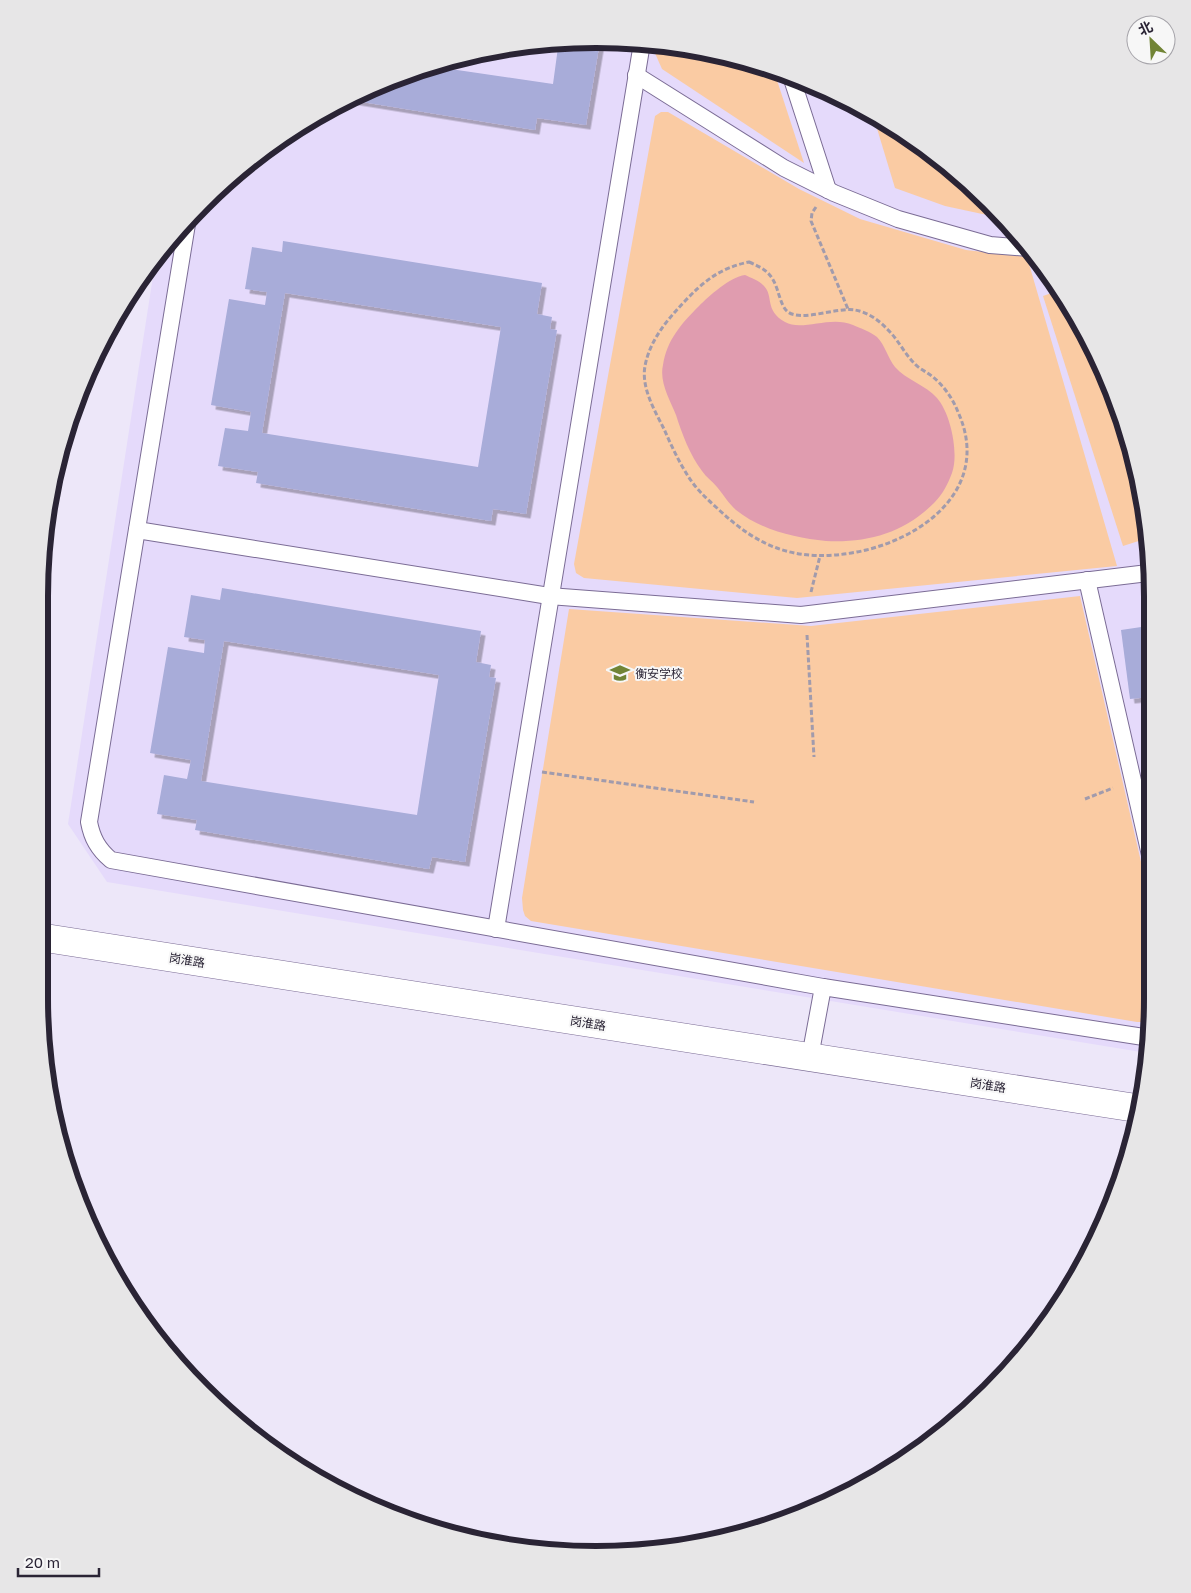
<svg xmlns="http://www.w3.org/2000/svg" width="1191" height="1593" viewBox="0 0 1191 1593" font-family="'Golos Text','Noto Sans SC',sans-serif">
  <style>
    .built { fill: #e5dafb }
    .green { fill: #facba3 }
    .water { fill: #e09caf }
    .building { fill: #a8acd9; fill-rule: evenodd; filter: url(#shadow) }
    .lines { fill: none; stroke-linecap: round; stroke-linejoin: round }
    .service-casing { stroke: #7b6c95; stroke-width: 18 }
    .tertiary-casing { stroke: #7b6c95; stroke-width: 29 }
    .path { stroke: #a19bac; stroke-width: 3; stroke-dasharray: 5 2.5; stroke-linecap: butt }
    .service { stroke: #fff; stroke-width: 16 }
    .tertiary { stroke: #fff; stroke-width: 28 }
    .labels { text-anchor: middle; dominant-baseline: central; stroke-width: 4; stroke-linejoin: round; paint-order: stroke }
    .poi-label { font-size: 12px; fill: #2a2435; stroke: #f7f7f7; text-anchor: start }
    .street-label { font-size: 12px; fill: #2a2435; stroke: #f7f7f7 }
    .rim { fill: none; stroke: #2a2435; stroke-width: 6 }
  </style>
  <defs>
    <filter id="shadow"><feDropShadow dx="4.5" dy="4.5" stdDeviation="0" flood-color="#0004"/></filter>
  </defs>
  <rect width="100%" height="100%" fill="#ede7f9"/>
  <polygon class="built" points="559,40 668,44 775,68 874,113 963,177 1037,257 1110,383 1147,523 1151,1034 1147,1053 107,882 68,824 156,257 202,202 257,154 350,96 452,58"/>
  <g class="green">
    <polygon points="656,43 668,44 773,68 804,163 662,69 654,51"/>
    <polygon points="661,112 668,112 799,189 860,219 966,250 1027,257 1117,566 797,598 584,578 576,573 574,564 655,116"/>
    <polygon points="872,112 963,177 1001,218 945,206 895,188"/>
    <polygon points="1057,291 1110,383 1147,523 1148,538 1123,546 1043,296"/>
    <polygon points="1080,596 1150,901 1151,1021 1148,1022 1137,1022 531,921 525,916 523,910 522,898 569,609 811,626"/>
  </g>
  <path class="water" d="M 745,275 C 751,278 759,280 764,286 C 774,296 764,310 785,322 C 802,332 830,315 853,325 C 860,328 871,332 877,337 C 885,345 888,358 895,367 C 906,380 926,385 937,398 C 951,414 959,454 952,473 C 948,484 942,495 934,503 C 904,533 868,543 826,541 C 795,538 761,530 736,510 C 729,504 723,494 717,487 C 712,481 706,477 702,471 C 690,455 682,434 676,415 C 670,400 659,382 663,365 C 667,340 681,324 699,306 C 709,296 730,277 745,275 Z"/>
  <g class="building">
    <polygon points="559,40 600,41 586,125 537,118 535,130 344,99 430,66 553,84"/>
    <path d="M 283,241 L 542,283 L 537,314 L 552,317 L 550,329 L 557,330 L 526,514 L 493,509 L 491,521 L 256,483 L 258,472 L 218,466 L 225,428 L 248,431 L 251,412 L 211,405 L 229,299 L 265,305 L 267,292 L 245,289 L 252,247 L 282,252 ZM 285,293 L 501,327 L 478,467 L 262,433 Z"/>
    <path d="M 222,588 L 481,631 L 476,662 L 491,665 L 489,677 L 496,678 L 465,862 L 432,857 L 429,869 L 195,830 L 197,820 L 157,814 L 164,775 L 187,779 L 191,760 L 150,753 L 168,647 L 204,653 L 205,640 L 184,637 L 191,595 L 220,600 ZM 224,641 L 439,675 L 417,815 L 201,781 Z"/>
    <polygon points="1148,626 1149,697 1130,699 1121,630"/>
  </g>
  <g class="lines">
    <defs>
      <g id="service">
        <polyline points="636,75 784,168 834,193 898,219 990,245 1029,248"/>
        <polyline points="791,76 828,190"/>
        <path d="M 188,218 L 89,822 C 92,838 98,849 111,860 L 823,987"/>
        <polyline points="137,530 549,596 801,615 1148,573"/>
        <polyline points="1087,580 1150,855"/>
        <polyline points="496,929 642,43"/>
        <polyline points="810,1057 823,987 1150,1038"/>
      </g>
      <polyline id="tertiary" points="39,937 1136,1108"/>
    </defs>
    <use href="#service" class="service-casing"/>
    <use href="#tertiary" class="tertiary-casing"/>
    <g class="path">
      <polyline points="816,207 812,213 811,221 848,309"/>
      <path d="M 749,262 C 768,270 773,275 779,295 C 781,301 783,308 788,312 C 802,322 837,307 855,310 C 867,312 879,320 887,329 C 898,339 904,353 914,363 C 919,369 927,372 933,377 C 944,386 953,399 958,412 C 992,487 924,539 857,552 C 798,563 760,549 717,508 C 706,498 696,489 688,476 C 679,462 671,445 664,429 C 655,411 641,388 645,366 C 650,340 667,320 685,301 C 704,281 720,268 749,262 Z"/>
      <polyline points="811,592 820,556"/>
      <polyline points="807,635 814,757"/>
      <polyline points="542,772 754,802"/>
      <polyline points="1085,799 1113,788"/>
    </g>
    <use href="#service" class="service"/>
    <use href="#tertiary" class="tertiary"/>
  </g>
  <defs>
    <symbol id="school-bare" viewBox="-9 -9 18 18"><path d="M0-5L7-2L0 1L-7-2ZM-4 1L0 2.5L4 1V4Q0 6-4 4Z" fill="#718435" stroke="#f7f7f7" stroke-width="2.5" paint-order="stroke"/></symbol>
  </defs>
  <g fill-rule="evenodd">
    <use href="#school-bare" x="606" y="659" width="28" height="28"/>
  </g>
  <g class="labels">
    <g class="poi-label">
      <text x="635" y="673">衡安学校</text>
    </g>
    <g class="street-label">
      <text transform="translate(187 960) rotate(9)">岗淮路</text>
      <text transform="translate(588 1023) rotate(9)">岗淮路</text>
      <text transform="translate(988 1085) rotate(9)">岗淮路</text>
    </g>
  </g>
  <path d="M0 0H1191V1593H0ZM596 48H596A548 548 0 0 1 1144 596V998A548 548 0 0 1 596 1546H596A548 548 0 0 1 48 998V596A548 548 0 0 1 596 48Z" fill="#e7e6e7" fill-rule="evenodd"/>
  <path class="rim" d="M596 48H596A548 548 0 0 1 1144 596V998A548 548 0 0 1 596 1546H596A548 548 0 0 1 48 998V596A548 548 0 0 1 596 48Z"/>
  <g transform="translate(1151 40) rotate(335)"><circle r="24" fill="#f7f7f7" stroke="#a5a3a9"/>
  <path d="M0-4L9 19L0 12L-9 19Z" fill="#718435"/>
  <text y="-8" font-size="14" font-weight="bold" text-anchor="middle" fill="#2a2435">北</text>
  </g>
  <path d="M18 1568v8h81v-8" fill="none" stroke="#2a2435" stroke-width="2.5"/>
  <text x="25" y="1568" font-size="15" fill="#2a2435" stroke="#f7f7f7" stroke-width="4" paint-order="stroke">20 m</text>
</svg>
